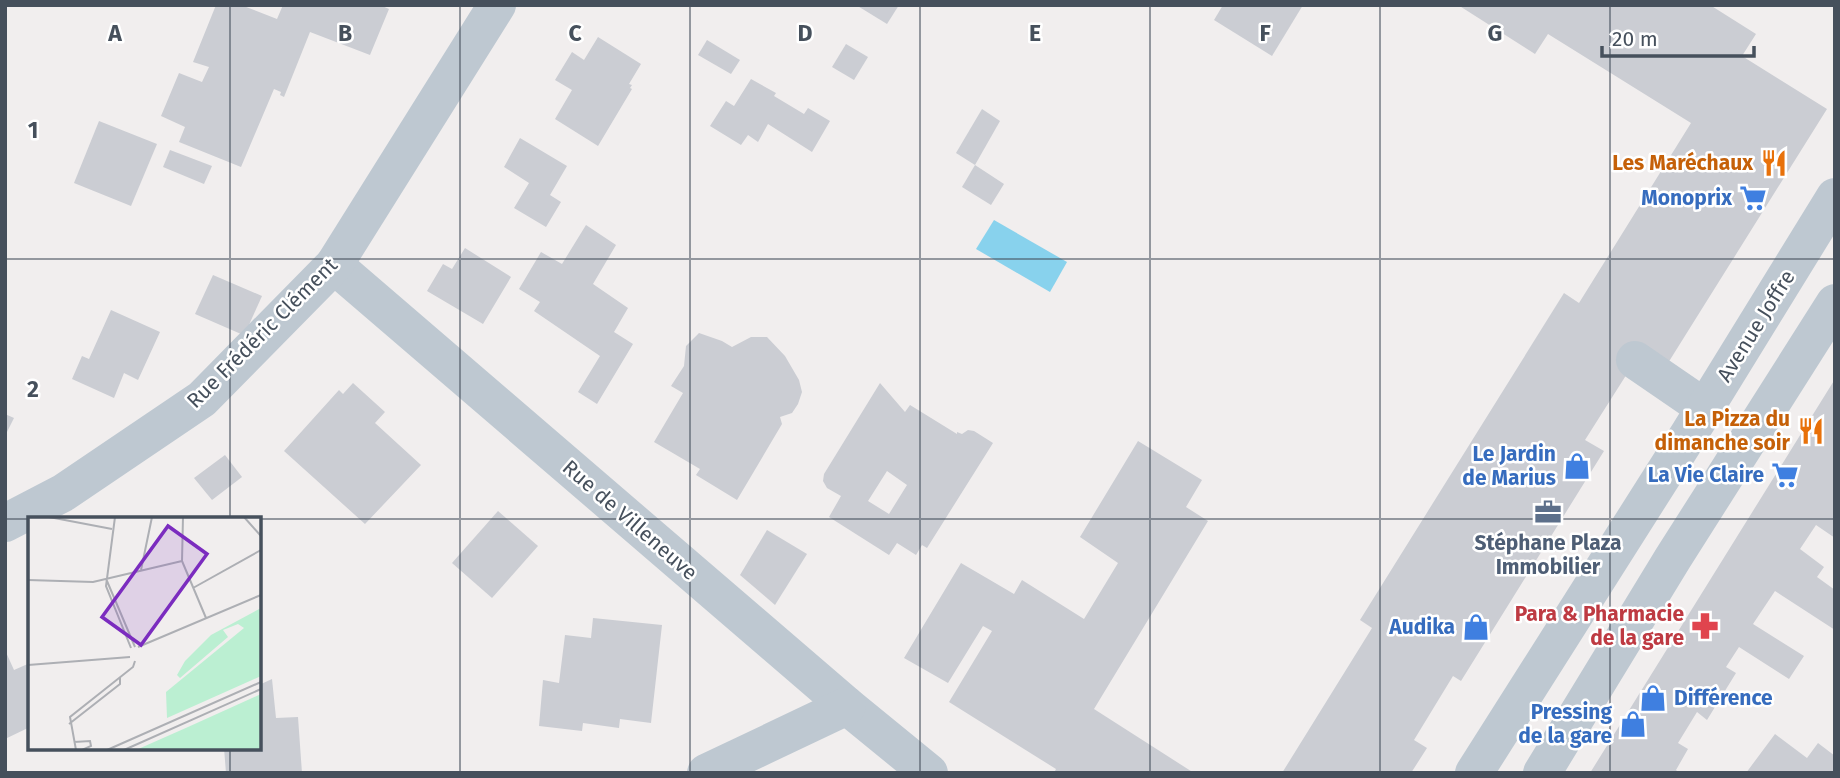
<svg xmlns="http://www.w3.org/2000/svg" width="1840" height="778" viewBox="0 0 1840 778" font-family="'Fira Sans',sans-serif">
  <style>
    .water { fill: #88d2ed }
    .building { fill: #cbcdd3; fill-rule: evenodd }
    .lines { fill: none; stroke-linecap: round; stroke-linejoin: round }
    .minor { stroke: #bec8d1; stroke-width: 38 }
    .grid { fill: none; stroke: #46505c; stroke-width: 2; stroke-opacity: 0.55 }
    .labels { text-anchor: middle; dominant-baseline: central; stroke-width: 5; stroke-linejoin: round; paint-order: stroke }
    .food-label { font-size: 21px; font-weight: bold; fill: #c56008; stroke: #fff; text-anchor: end }
    .shop-label { font-size: 21px; font-weight: bold; fill: #366cbe; stroke: #fff; text-anchor: end }
    .street-label { font-size: 21px; fill: #46505c; stroke: #fff }
    .service-label { font-size: 21px; font-weight: bold; fill: #4e5e75; stroke: #fff }
    .health-label { font-size: 21px; font-weight: bold; fill: #be3a42; stroke: #fff; text-anchor: end }
    .inset-road { fill: none; stroke: #adafb4; stroke-width: 2 }
    .view { fill: #7b2cbf; fill-opacity: 0.15; stroke: #7b2cbf; stroke-width: 3.5 }
    .inset-edge { fill: none; stroke: #46505c; stroke-width: 3.5 }
    .grid-label { font-size: 23px; text-anchor: middle; font-weight: bold; fill: #46505c; stroke: #fff; stroke-width: 5; stroke-linejoin: round; paint-order: stroke }
  </style>
  <rect width="100%" height="100%" fill="#f1eeee"/>
  <polygon class="water" points="994,220 1067,262 1050,292 976,249"/>
  <g class="building">
    <polygon points="216,5 241,5 277,19 283,5 380,5 389,9 370,55 310,32 284,97 280,95 281,92 274,89 241,167 179,142 185,127 161,116 179,73 202,82 209,67 193,62"/>
    <polygon points="856,5 899,5 887,24"/>
    <polygon points="1223,5 1303,5 1272,56 1214,20"/>
    <polygon points="1458,5 1710,5 1756,34 1742,56 1827,109 1668,363 1644,347 1585,440 1604,451 1461,681 1453,676 1414,740 1427,748 1411,773 1282,773 1372,628 1360,620 1564,293 1579,303 1691,123 1548,34 1535,54"/>
    <polygon points="598,37 641,64 629,84 632,85 630,88 632,89 598,146 555,119 572,90 555,80 572,52 584,60"/>
    <polygon points="707,40 740,60 731,74 698,55"/>
    <polygon points="846,44 868,57 854,80 832,67"/>
    <polygon points="751,79 776,93 774,96 804,114 808,108 830,121 812,152 768,124 758,142 748,135 741,145 710,126 726,101 734,106"/>
    <polygon points="982,109 1000,121 975,165 956,153"/>
    <polygon points="99,121 157,144 131,206 74,183"/>
    <polygon points="520,138 567,166 550,195 561,202 546,227 514,208 529,183 504,167"/>
    <polygon points="170,150 212,166 204,184 163,167"/>
    <polygon points="975,165 1004,184 991,205 962,187"/>
    <polygon points="586,225 616,245 593,284 628,308 614,332 633,344 597,404 578,392 600,356 534,311 540,302 519,289 541,252 562,264"/>
    <polygon points="465,248 511,277 483,324 427,291 443,264 452,269"/>
    <polygon points="213,275 262,296 248,327 241,334 195,314"/>
    <polygon points="111,310 160,332 138,380 124,373 114,398 72,379 82,356 89,359"/>
    <polygon points="699,333 722,341 732,347 751,337 767,337 785,356 799,380 802,392 798,404 792,413 780,417 782,424 737,500 696,475 700,469 654,442 683,393 671,386 684,366 686,346"/>
    <polygon points="1835,379 1835,538 1816,525 1800,549 1824,567 1817,577 1835,590 1835,630 1775,591 1753,624 1804,656 1789,679 1739,647 1726,667 1736,673 1707,720 1697,712 1678,743 1688,749 1676,770 1679,773 1590,773"/>
    <polygon points="353,383 385,412 375,423 421,465 365,524 284,451 339,390 343,394"/>
    <path d="M 880,383 L 905,412 L 910,405 L 957,434 L 957,432 L 962,434 L 968,430 L 974,431 L 993,443 L 927,548 L 922,545 L 916,555 L 897,543 L 889,555 L 829,517 L 841,496 L 827,488 L 823,481 L 824,474 ZM 887,471 L 907,485 L 889,514 L 868,501 Z"/>
    <polygon points="5,414 14,418 5,436"/>
    <polygon points="1138,441 1202,480 1186,507 1208,521 1094,709 1194,773 1054,773 1056,769 949,702 992,631 983,626 948,683 904,658 961,563 1014,594 1022,580 1084,619 1118,563 1080,537"/>
    <polygon points="225,455 242,477 212,500 194,478"/>
    <polygon points="498,511 538,546 492,598 452,563"/>
    <polygon points="767,530 807,554 775,605 740,575"/>
    <polygon points="593,618 662,625 651,723 620,719 619,728 583,723 582,731 539,726 543,680 559,683 565,635 591,638"/>
    <polygon points="5,650 14,670 30,663 30,727 5,739"/>
    <polygon points="272,679 276,718 298,717 302,773 226,773 224,748 259,748 259,685"/>
    <polygon points="1775,734 1807,758 1818,743 1835,756 1835,773 1746,773"/>
  </g>
  <g class="lines">
    <g class="minor">
      <polyline points="334,265 847,706 929,773"/>
      <polyline points="1635,360 1705,408"/>
      <polyline points="5,523 63,493 202,399 334,265 497,5"/>
      <polyline points="706,773 847,706"/>
      <polyline points="1474,773 1689,434 1835,197"/>
      <polyline points="1542,773 1673,558 1835,303"/>
    </g>
  </g>
  <path class="grid" d="M 230,5 L 230,519M 460,5 L 460,773M 690,5 L 690,773M 920,5 L 920,773M 1150,5 L 1150,773M 1380,5 L 1380,773M 1610,5 L 1610,773M 5,259 L 1835,259M 5,519 L 1835,519M 230,748 L 230,773"/>
  <defs>
    <symbol id="restaurant-bare" viewBox="-9 -9 18 18"><path d="M-5-6h1v4h1v-4h1v4h1v-4h1v5L-1.5 .5V6h-2V.5L-5-1ZM5-6V6H3V1.5H1.5Q1.5-4 5-6Z" fill="#e8710a" stroke="#fff" stroke-width="2.5" paint-order="stroke"/></symbol>
    <symbol id="supermarket-bare" viewBox="-9 -9 18 18"><path d="M-6-5.5h2.5l.6 2H6L4.5 2H-2.5L-4.4-4H-6ZM-1.5 3.2a1.3 1.3 0 1 0 .1 0ZM3 3.2a1.3 1.3 0 1 0 .1 0Z" fill="#3f7fe0" stroke="#fff" stroke-width="2.5" paint-order="stroke"/></symbol>
    <symbol id="shop-bare" viewBox="-9 -9 18 18"><path d="M-5-2.5h2.3a2.7 3.5 0 0 1 5.4 0H5L5.5 6h-11ZM-1.5-2.5h3a1.5 2.3 0 0 0-3 0Z" fill="#3f7fe0" stroke="#fff" stroke-width="2.5" paint-order="stroke"/></symbol>
    <symbol id="office-bare" viewBox="-9 -9 18 18"><path d="M-6-3h4V-5.5h4V-3h4V5H-6ZM-1-4.5V-3h2v-1.5ZM-6 0V1H6V0Z" fill="#5c6f8a" stroke="#fff" stroke-width="2.5" paint-order="stroke"/></symbol>
    <symbol id="pharmacy-bare" viewBox="-9 -9 18 18"><path d="M-2-6h4v4h4v4h-4v4h-4v-4h-4v-4h4Z" fill="#e0444e" stroke="#fff" stroke-width="2.5" paint-order="stroke"/></symbol>
  </defs>
  <g fill-rule="evenodd">
    <use href="#restaurant-bare" x="1755" y="144" width="38" height="38"/>
    <use href="#supermarket-bare" x="1734" y="179" width="38" height="38"/>
    <use href="#restaurant-bare" x="1792" y="412" width="38" height="38"/>
    <use href="#shop-bare" x="1558" y="447" width="38" height="38"/>
    <use href="#supermarket-bare" x="1766" y="456" width="38" height="38"/>
    <use href="#office-bare" x="1529" y="493" width="38" height="38"/>
    <use href="#pharmacy-bare" x="1686" y="607" width="38" height="38"/>
    <use href="#shop-bare" x="1457" y="608" width="38" height="38"/>
    <use href="#shop-bare" x="1634" y="679" width="38" height="38"/>
    <use href="#shop-bare" x="1614" y="705" width="38" height="38"/>
  </g>
  <g class="labels">
    <g class="food-label">
      <text x="1753" y="163">Les Maréchaux</text>
      <text x="1790" y="419">La Pizza du<tspan x="1790" dy="24">dimanche soir</tspan></text>
    </g>
    <g class="shop-label">
      <text x="1732" y="198">Monoprix</text>
      <text x="1556" y="454">Le Jardin<tspan x="1556" dy="24">de Marius</tspan></text>
      <text x="1764" y="475">La Vie Claire</text>
      <text x="1455" y="627">Audika</text>
      <text x="1674" y="698" text-anchor="start">Différence</text>
      <text x="1612" y="712">Pressing<tspan x="1612" dy="24">de la gare</tspan></text>
    </g>
    <g class="street-label">
      <text transform="translate(1756 326) rotate(-58)">Avenue Joffre</text>
      <text transform="translate(262 333) rotate(-45)">Rue Frédéric Clément</text>
      <text transform="translate(630 520) rotate(41)">Rue de Villeneuve</text>
    </g>
    <g class="service-label">
      <text x="1548" y="543">Stéphane Plaza<tspan x="1548" dy="24">Immobilier</tspan></text>
    </g>
    <g class="health-label">
      <text x="1684" y="614">Para &amp; Pharmacie<tspan x="1684" dy="24">de la gare</tspan></text>
    </g>
  </g>
  <g transform="translate(28 517)">
    <rect width="233" height="233" fill="#f1eeee"/>
    <path d="M 233,91 L 233,159 L 139,201 L 138,175 L 216,111 L 210,107 L 195,113 L 200,120 L 152,161 L 149,158 L 157,144 L 183,118 ZM 233,177 L 233,233 L 108,233 L 160,210 Z" fill="#bbefd2"/>
    <path class="inset-road" d="M 21,0 L 84,12M 87,0 L 78,69 L 103,131M 155,0 L 154,44 L 178,101M 216,0 L 233,19M 113,53 L 124,0M 0,63 L 65,65 L 154,44M 79,64 L 107,130M 165,71 L 233,33M 110,130 L 233,78M 0,148 L 102,140M 41,207 L 92,167 L 92,160M 46,225 L 62,224 L 63,229 L 54,233M 48,233 L 42,200 L 105,150 L 107,144M 79,233 L 233,165M 96,233 L 233,172"/>
    <path class="view" d="M 140,9 L 179,37 L 113,128 L 74,100 Z"/>
    <rect width="233" height="233" class="inset-edge"/>
  </g>
  <g class="grid-label">
    <text x="115" y="41">A</text>
    <text x="345" y="41">B</text>
    <text x="575" y="41">C</text>
    <text x="805" y="41">D</text>
    <text x="1035" y="41">E</text>
    <text x="1265" y="41">F</text>
    <text x="1495" y="41">G</text>
    <text x="33" y="138">1</text>
    <text x="33" y="397">2</text>
  </g>
  <rect width="1840" height="778" fill="none" stroke="#46505c" stroke-width="14"/>
  <path d="M1602 46v10h152v-10" fill="none" stroke="#46505c" stroke-width="3.5"/>
  <text x="1612" y="46" font-size="21" fill="#46505c" stroke="#ffffff" stroke-width="5" paint-order="stroke">20 m</text>
</svg>
